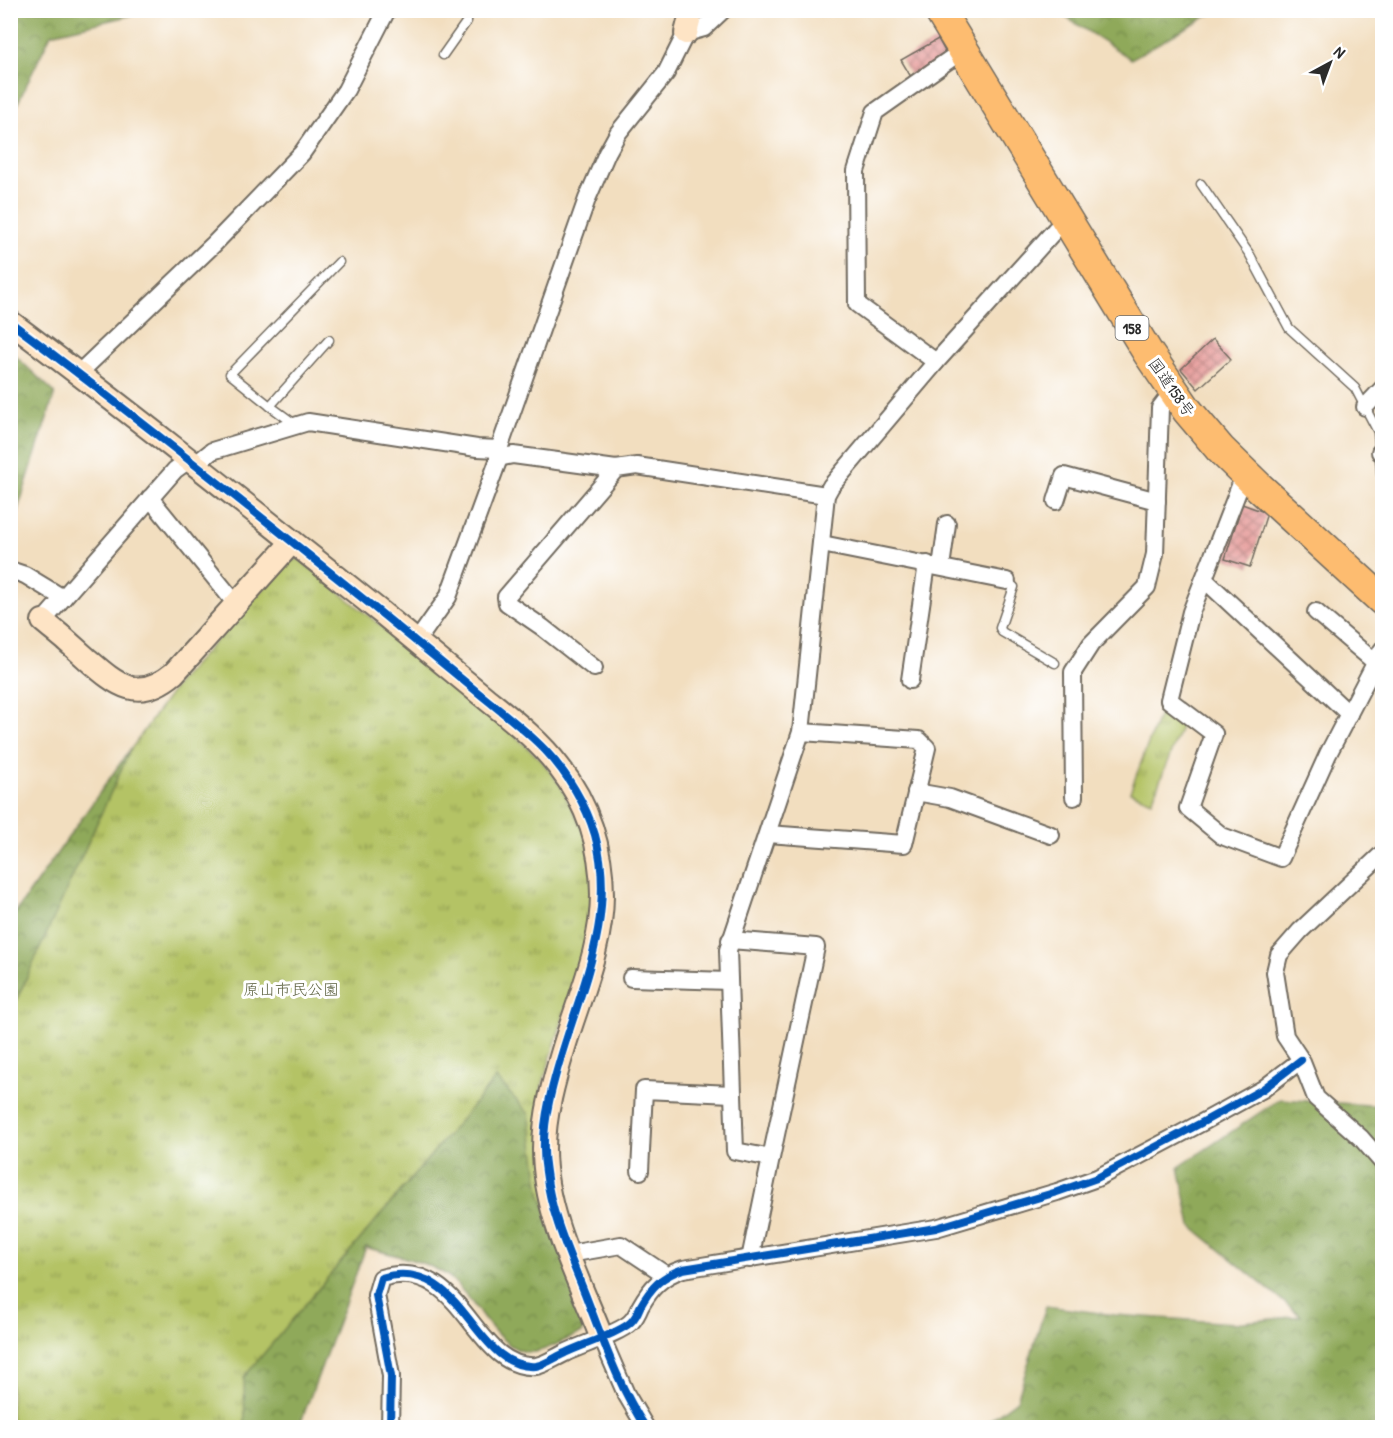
<svg xmlns="http://www.w3.org/2000/svg" width="1393" height="1438" viewBox="0 0 1393 1438" font-family="'Patrick Hand','Klee One',sans-serif">
  <style>
    .grass { fill: url(#grass-tufts); stroke: #707748; stroke-width: 1.5 }
    .forest { fill: url(#forest-crowns); stroke: #5d6a42; stroke-width: 1.5 }
    .building { fill: url(#building-cross-hatch) }
    .lines { fill: none; stroke-linecap: round; stroke-linejoin: round }
    .lane-casing { stroke: #716a5f; stroke-width: 11 }
    .street-casing { stroke: #716a5f; stroke-width: 20 }
    .secondary-casing { stroke: #716a5f; stroke-width: 26 }
    .highway-casing { stroke: #716a5f; stroke-width: 33 }
    .lane { stroke: #fff; stroke-width: 8 }
    .street { stroke: #fff; stroke-width: 16 }
    .secondary { stroke: #fee4c5; stroke-width: 22 }
    .highway { stroke: #fdbc6f; stroke-width: 30 }
    .cycleway-casing { stroke: #fff; stroke-width: 11 }
    .cycleway { stroke: #0057b8; stroke-width: 8 }
    .labels { text-anchor: middle; dominant-baseline: central; stroke-width: 6; stroke-linejoin: round; paint-order: stroke }
    .shield { fill: #fff; stroke: #6b6b6b; stroke-width: 1.5 }
    .shield-label { font-size: 15px; font-weight: bold; fill: #2b2b2b }
    .street-label { font-size: 16px; fill: #2b2b2b; stroke: #fff }
    .park-label { font-size: 16px; fill: #5b603f; stroke: #fff }
  </style>
  <defs>
    <pattern id="grass-tufts" width="24" height="20" patternUnits="userSpaceOnUse" patternTransform="scale(1.5)"><rect width="24" height="20" fill="#b4c365"/><path d="M3 7l-1-3M5 7V3M7 7l1-3M15 17l-1-3M17 17v-4M19 17l1-3" fill="none" stroke="#939f53"/></pattern>
    <pattern id="forest-crowns" width="20" height="18" patternUnits="userSpaceOnUse" patternTransform="scale(1.5)"><rect width="20" height="18" fill="#8fa95a"/><path d="M2 6a3 3 0 1 1 6 0M12 15a3 3 0 1 1 6 0" fill="none" stroke="#758a4b"/></pattern>
    <pattern id="building-cross-hatch" width="8" height="8" patternUnits="userSpaceOnUse" patternTransform="scale(1.5)"><rect width="8" height="8" fill="#e79e9c"/><path d="M0 0l8 8M0 8l8-8" fill="none" stroke="#bb817f"/></pattern>
  </defs>
  <rect width="100%" height="100%" fill="#fff"/>
  <filter id="ink" filterUnits="userSpaceOnUse"><feTurbulence type="fractalNoise" baseFrequency=".0167" numOctaves="2"/><feDisplacementMap in="SourceGraphic" scale="12" xChannelSelector="R" yChannelSelector="G"/><feConvolveMatrix kernelMatrix="1 2 1 2 8 2 1 2 1" color-interpolation-filters="sRGB"/></filter>
  <filter id="wash" filterUnits="userSpaceOnUse"><feTurbulence type="fractalNoise" baseFrequency=".008" numOctaves="4" result="noise"/><feDisplacementMap in="SourceGraphic" scale="24" xChannelSelector="R" yChannelSelector="G"/><feGaussianBlur stdDeviation="1.35" result="paint"/><feColorMatrix in="noise" values="0 0 0 0 0 0 0 0 0 0 0 0 0 0 0 0 0 1.4 0 .05"/><feComposite in="paint" operator="in"/></filter>
  <g filter="url(#wash)">
    <rect width="100%" height="100%" fill="#f2debf"/>
    <g class="grass">
      <path d="M 299,559 L 512,733 L 542,761 L 560,785 L 589,842 L 593,892 L 587,940 L 541,1089 L 582,1333 C 567,1338 550,1349 535,1352 C 499,1357 474,1295 448,1276 C 425,1260 392,1255 365,1247 L 299,1427 L 11,1428 L 11,919 L 179,681 L 289,561 Z"/>
      <polygon points="1163,704 1183,722 1152,801 1130,792"/>
    </g>
    <g class="forest">
      <polygon points="11,10 150,10 150,11 51,34 11,117"/>
      <polygon points="1056,11 1216,11 1131,59"/>
      <polygon points="11,352 55,393 11,531"/>
      <polygon points="131,748 11,1012 11,919"/>
      <path d="M 496,1078 L 529,1114 L 540,1193 L 586,1324 L 582,1333 C 567,1338 550,1349 535,1352 C 499,1357 474,1295 448,1276 C 425,1260 392,1255 366,1247 L 299,1427 L 245,1427 L 244,1377 Z"/>
      <polygon points="1280,1099 1382,1106 1382,1427 979,1428 1017,1400 1046,1306 1115,1315 1234,1323 1301,1316 1191,1226 1179,1167"/>
    </g>
    <g id="blocks">
      <g class="building">
        <polygon points="938,39 948,57 911,77 901,60"/>
        <polygon points="1213,339 1231,359 1198,389 1181,369"/>
        <polygon points="1242,504 1267,513 1250,567 1225,559"/>
      </g>
    </g>
  </g>
  <g filter="url(#ink)">
    <use href="#blocks" fill-opacity="0" stroke="#716a5f" stroke-width="1.5"/>
    <g class="lines">
      <defs>
        <g id="lane">
          <polyline points="443,55 467,21 468,10"/>
          <polyline points="1201,184 1250,255 1289,328 1355,388 1378,432 1382,484"/>
          <polyline points="270,406 230,374 339,262"/>
          <polyline points="296,425 270,406 329,340"/>
          <polyline points="1007,581 1014,587 1000,628 1002,632 1055,663"/>
        </g>
        <g id="street">
          <polyline points="936,362 857,304 856,171 875,112 963,50"/>
          <polyline points="79,373 214,244 302,153 346,90 387,10"/>
          <polyline points="1365,407 1382,389"/>
          <polyline points="1380,452 1382,453"/>
          <polyline points="498,458 513,455 616,469 637,466 826,495"/>
          <polyline points="197,463 212,451 308,422 477,448 499,449"/>
          <polyline points="1245,473 1191,612 1169,700 1214,734 1188,808 1222,836 1281,858 1328,754 1382,650"/>
          <polyline points="150,498 236,604"/>
          <polyline points="1056,501 1064,476 1157,501"/>
          <polyline points="822,544 1007,581"/>
          <polyline points="941,567 947,524"/>
          <polyline points="10,570 25,575 63,598"/>
          <polyline points="1204,579 1349,714"/>
          <polyline points="1316,612 1376,663"/>
          <polyline points="43,621 175,470 190,459"/>
          <polyline points="417,641 448,597 498,461 499,449 587,199 607,153 618,133 666,73 686,33 704,28 723,10"/>
          <polyline points="594,668 542,627 507,603 506,597 616,469"/>
          <polyline points="910,680 927,564"/>
          <polyline points="916,792 950,798 1051,835"/>
          <polyline points="1074,797 1073,672 1091,644 1147,587 1155,554 1160,408 1173,391"/>
          <polyline points="768,834 904,844 927,748 919,740 801,732"/>
          <polyline points="1382,854 1300,931 1279,955 1275,972 1285,1036 1301,1060 1316,1098 1361,1138 1382,1162"/>
          <polyline points="730,940 816,947 771,1158"/>
          <polyline points="631,978 729,981"/>
          <polyline points="640,1171 644,1090 732,1094"/>
          <polyline points="569,1254 621,1245 666,1275"/>
          <polyline points="750,1259 771,1158 735,1151 728,950 801,732 826,495 831,486 936,362 1055,230 1067,222"/>
          <polyline points="601,1336 626,1394 646,1428"/>
          <path d="M 390,1428 L 391,1376 L 376,1295 L 381,1278 C 464,1254 472,1371 536,1366 C 545,1365 556,1357 565,1353 C 581,1345 620,1333 631,1322 C 635,1318 638,1312 640,1307 C 651,1287 662,1276 683,1269 L 936,1228 L 1057,1192 L 1097,1178 L 1203,1122 L 1263,1089 L 1301,1060"/>
        </g>
        <g id="secondary">
          <polyline points="686,33 692,10"/>
          <path d="M 10,322 C 137,417 259,515 382,613 C 416,641 449,668 483,696 C 510,718 538,739 559,767 C 588,804 602,849 602,895 C 602,948 579,997 564,1047 C 554,1080 544,1115 544,1149 C 544,1214 578,1277 601,1336"/>
          <path d="M 43,621 C 58,633 72,645 86,658 C 116,684 137,704 174,673 L 292,542"/>
        </g>
        <polyline id="highway" points="939,10 1148,353 1187,410 1220,449 1260,488 1382,600"/>
      </defs>
      <use href="#lane" class="lane-casing"/>
      <use href="#street" class="street-casing"/>
      <use href="#secondary" class="secondary-casing"/>
      <use href="#highway" class="highway-casing"/>
      <use href="#lane" class="lane"/>
      <use href="#street" class="street"/>
      <use href="#secondary" class="secondary"/>
      <use href="#highway" class="highway"/>
      <defs>
        <g id="cycleway">
          <path d="M 10,322 C 129,411 245,504 361,597 C 401,629 441,662 481,695 C 503,713 526,730 545,750 C 567,773 586,804 595,835 C 621,928 567,1013 549,1102 C 544,1125 542,1149 546,1172 C 551,1216 571,1258 587,1299 C 604,1343 620,1389 646,1428"/>
          <path d="M 390,1428 L 391,1376 L 376,1295 L 381,1278 C 464,1254 472,1371 536,1366 C 545,1365 556,1357 565,1353 C 581,1345 620,1333 631,1322 C 635,1318 638,1312 640,1307 C 651,1287 662,1276 683,1269 L 936,1228 L 1057,1192 L 1097,1178 L 1203,1122 L 1263,1089 L 1301,1060"/>
        </g>
      </defs>
      <use href="#cycleway" class="cycleway-casing"/>
      <use href="#cycleway" class="cycleway"/>
    </g>
  </g>
  <g class="labels">
    <rect class="shield" x="1115.5" y="316" width="33" height="24" rx="4.5"/>
    <g class="shield-label">
      <text x="1132" y="328">158</text>
    </g>
    <g class="street-label">
      <text transform="translate(1172 387) rotate(55)">国道158号</text>
    </g>
    <g class="park-label">
      <text x="291" y="989">原山市民公園</text>
    </g>
  </g>
  <rect width="1393" height="1438" fill="none" stroke="#fff" stroke-width="36"/>
  <g transform="translate(1330 63) rotate(41)" stroke="#ffffff" stroke-width="4.5" paint-order="stroke">
  <path d="M0-4.5L10 22L0 15L-10 22Z" fill="#2b2b2b"/>
  <text y="-9" font-size="16" font-weight="bold" text-anchor="middle" fill="#2b2b2b">N</text>
  </g>
</svg>
